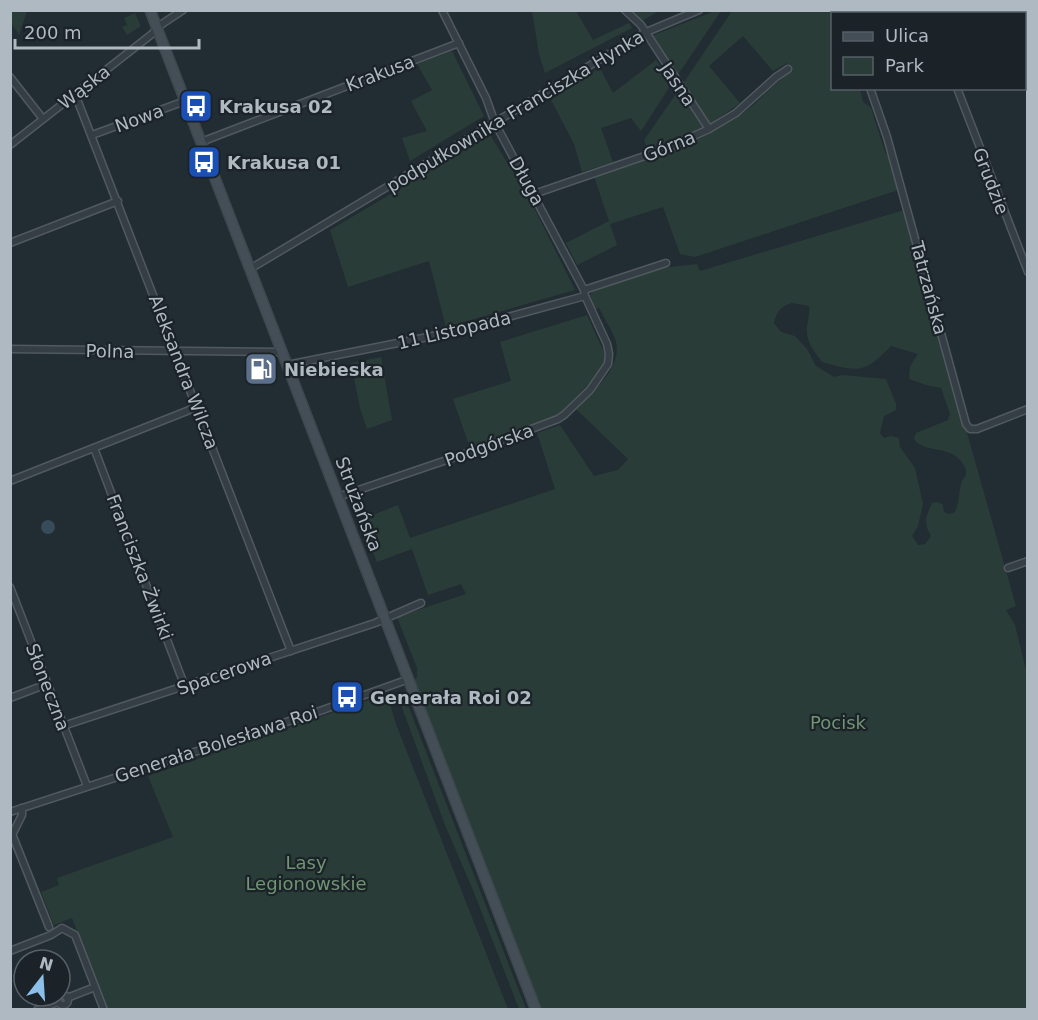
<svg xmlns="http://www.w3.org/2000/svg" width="1038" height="1020" viewBox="0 0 1038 1020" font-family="'DejaVu Sans',sans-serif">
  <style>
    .green { fill: #2a3c38; fill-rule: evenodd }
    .water { fill: #374b58 }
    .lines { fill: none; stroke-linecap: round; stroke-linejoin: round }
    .stream { stroke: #374b58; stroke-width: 1.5 }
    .street-casing { stroke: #50595f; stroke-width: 9 }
    .secondary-casing { stroke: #3f474e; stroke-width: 12 }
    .street { stroke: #353e44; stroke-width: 6 }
    .secondary { stroke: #444e57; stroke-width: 9 }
    .labels { text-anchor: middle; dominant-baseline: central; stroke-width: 4.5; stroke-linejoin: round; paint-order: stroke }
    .street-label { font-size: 18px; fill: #afb9c1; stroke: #1b2329 }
    .poi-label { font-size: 18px; font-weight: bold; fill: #afb9c1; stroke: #1b2329; text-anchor: start }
    .park-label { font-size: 18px; fill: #719473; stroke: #1b2329 }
  </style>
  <rect width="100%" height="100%" fill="#222c33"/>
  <g class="green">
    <polygon points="10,11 27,11 19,35 11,23"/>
    <polygon points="532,11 576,11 593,40 629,23 632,28 545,73 539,54"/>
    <polygon points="631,11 659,11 642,21"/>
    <polygon points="715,11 721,11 677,76 649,37"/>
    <path d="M 732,11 L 844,11 L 843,13 L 832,14 L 832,88 L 860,89 L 863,102 L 871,108 L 885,152 L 890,159 L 898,190 L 695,257 L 680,254 L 663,207 L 610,224 L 617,245 L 577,265 L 566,243 L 609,221 L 594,176 C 646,159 698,144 743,113 C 761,100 774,82 793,71 L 787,63 L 773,71 L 743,36 L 709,66 L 740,103 L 710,124 L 682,85 Z"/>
    <polygon points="135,13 141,26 127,35 122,27 127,25 124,18"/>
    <polygon points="452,51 484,116 410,161 402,138 427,131 411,101 432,90 417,64"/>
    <polygon points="656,60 672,83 641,131 631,118 601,128 613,162 582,172 574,144 550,98 600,68 613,93"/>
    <polygon points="678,91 704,128 674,142 648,150 644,140"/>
    <polygon points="490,135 527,194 575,290 446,327 429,261 348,287 330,230"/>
    <path d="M 904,210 L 1016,606 L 1006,610 L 1015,625 L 1027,674 L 1027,1009 L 539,1009 L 414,681 L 417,677 L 417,668 L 397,617 L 466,594 L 461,584 L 428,595 L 412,549 L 377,562 L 360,520 L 398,505 L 410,538 L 555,489 L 537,433 L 560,425 L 594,476 L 618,470 L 628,459 L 576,409 C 592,392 622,369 616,342 C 613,331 604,318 599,308 L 594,310 L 590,296 L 592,291 L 662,268 L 697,264 L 700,271 ZM 792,303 L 809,306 C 810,314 808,319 807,326 C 805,341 814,351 822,362 C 859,372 864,374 891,346 L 918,354 L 910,366 L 909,379 L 926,385 L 941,388 L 950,414 L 948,420 L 916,433 L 914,439 C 924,454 951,444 963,464 C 965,467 966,469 966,473 C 966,477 963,478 962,481 C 958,492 960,504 954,513 L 948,514 L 944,512 L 943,505 L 938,502 L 932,503 C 926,516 923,523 931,536 L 925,544 L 918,545 L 912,536 L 918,526 L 923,504 L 915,468 L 900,447 L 899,438 L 891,436 L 884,438 L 880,433 L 884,416 L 896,410 L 896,404 L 886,379 L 842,375 L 834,377 L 816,366 L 807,349 L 795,336 L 781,332 L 774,323 C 776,312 781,306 792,303 Z"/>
    <polygon points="587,315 607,359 598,375 555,418 470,448 453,399 511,381 500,342"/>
    <polygon points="381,357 392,420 367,429 360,408 351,363"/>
    <polygon points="401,692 404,695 526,1009 519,1009 473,890 445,825 397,694"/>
    <polygon points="387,694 396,724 508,1009 108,1009 72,918 54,925 41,892 59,885 57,878 173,837 148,776"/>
  </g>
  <circle class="water" cx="48" cy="527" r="7"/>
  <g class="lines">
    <g class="stream">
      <polyline points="972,10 975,14"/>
      <polyline points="1024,50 1028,52"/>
    </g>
    <defs>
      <g id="street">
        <polyline points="625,10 641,25 709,129"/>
        <polyline points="852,10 853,14"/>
        <polyline points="941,10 941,14"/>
        <polyline points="990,10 994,14"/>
        <polyline points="1009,14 1012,10"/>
        <polyline points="1024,28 1028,29"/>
        <polyline points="10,77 43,119"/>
        <polyline points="870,88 887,137 966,424 970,429 977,429 1028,409"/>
        <polyline points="957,88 1028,272"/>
        <polyline points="75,94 291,651"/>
        <polyline points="92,135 185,101"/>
        <polyline points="201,142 459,43"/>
        <polyline points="10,145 152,34 162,24 183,10"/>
        <polyline points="534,194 665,149 709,129 736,113 776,77 788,69"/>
        <polyline points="10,243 118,201"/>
        <polyline points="250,269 644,33 699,10"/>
        <polyline points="584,290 666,263"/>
        <polyline points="10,349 282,352"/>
        <polyline points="287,365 453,332 585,296"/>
        <polyline points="94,448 185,687"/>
        <polyline points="10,481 197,407"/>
        <polyline points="338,497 476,450 558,419 564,415 590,390 608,364 609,354 607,344 585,296 584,290 495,123 486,98 442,10"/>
        <polyline points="1008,568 1028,561"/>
        <polyline points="10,587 87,786"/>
        <polyline points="10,698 47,684"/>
        <polyline points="63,726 375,623 421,603"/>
        <polyline points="10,812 317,712 409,679"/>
        <polyline points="10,829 49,927"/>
        <polyline points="13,833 22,815 22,808"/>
        <polyline points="10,951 51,935 62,928 75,935 104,1010"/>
        <circle cx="63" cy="1000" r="5"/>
        <polyline points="67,998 95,987"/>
        <polyline points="37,1010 58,1002"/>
      </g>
      <polyline id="secondary" points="150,10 536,1010"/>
    </defs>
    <use href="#street" class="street-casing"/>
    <use href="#secondary" class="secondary-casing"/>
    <use href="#street" class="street"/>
    <use href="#secondary" class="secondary"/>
  </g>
  <defs>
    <symbol id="bus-square" viewBox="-11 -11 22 22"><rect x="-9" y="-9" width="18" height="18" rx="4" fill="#1a4fb4" stroke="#1b2329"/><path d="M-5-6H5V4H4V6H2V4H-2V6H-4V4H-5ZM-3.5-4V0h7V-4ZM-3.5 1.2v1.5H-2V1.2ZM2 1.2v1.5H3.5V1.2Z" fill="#fff"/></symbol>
    <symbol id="fuel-square" viewBox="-11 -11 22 22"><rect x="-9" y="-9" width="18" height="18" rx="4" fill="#5c6f8a" stroke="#1b2329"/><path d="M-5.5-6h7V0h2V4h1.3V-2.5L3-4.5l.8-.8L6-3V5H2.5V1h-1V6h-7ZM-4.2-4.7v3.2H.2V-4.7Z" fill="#fff"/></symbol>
  </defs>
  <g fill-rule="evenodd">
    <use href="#bus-square" x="177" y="87" width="38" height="38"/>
    <use href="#bus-square" x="185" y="143" width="38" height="38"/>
    <use href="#fuel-square" x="242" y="350" width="38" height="38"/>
    <use href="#bus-square" x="328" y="678" width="38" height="38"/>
  </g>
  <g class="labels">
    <g class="street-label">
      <text transform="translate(380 73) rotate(-21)">Krakusa</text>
      <text transform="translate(678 84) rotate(56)">Jasna</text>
      <text transform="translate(84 87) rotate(-38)">Wąska</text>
      <text transform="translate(515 111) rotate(-31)">podpułkownika Franciszka Hynka</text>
      <text transform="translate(139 118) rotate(-20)">Nowa</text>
      <text transform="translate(669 146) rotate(-22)">Górna</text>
      <text transform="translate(527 181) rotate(61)">Długa</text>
      <text transform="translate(991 181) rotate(69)">Grudzie</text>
      <text transform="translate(929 288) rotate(75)">Tatrzańska</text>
      <text transform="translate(454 330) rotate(-13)">11 Listopada</text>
      <text transform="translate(110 351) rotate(1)">Polna</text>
      <text transform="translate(184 372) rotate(69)">Aleksandra Wilcza</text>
      <text transform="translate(489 445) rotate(-20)">Podgórska</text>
      <text transform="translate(359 504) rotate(69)">Strużańska</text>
      <text transform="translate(140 567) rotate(69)">Franciszka Żwirki</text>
      <text transform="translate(224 673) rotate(-19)">Spacerowa</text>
      <text transform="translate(48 687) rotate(69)">Słoneczna</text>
      <text transform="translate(216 744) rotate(-18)">Generała Bolesława Roi</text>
    </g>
    <g class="poi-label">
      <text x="219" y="106">Krakusa 02</text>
      <text x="227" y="162">Krakusa 01</text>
      <text x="284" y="369">Niebieska</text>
      <text x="370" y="697">Generała Roi 02</text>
    </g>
    <g class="park-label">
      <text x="838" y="722">Pocisk</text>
      <text x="306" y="862">Lasy<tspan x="306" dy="21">Legionowskie</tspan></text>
    </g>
  </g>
  <rect width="1038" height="1020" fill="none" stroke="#afb9c1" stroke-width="24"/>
  <rect x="831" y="12" width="195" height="78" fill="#1b2329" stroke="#565f66" stroke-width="1.5"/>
  <rect x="843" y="32" width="30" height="9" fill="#444e57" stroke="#565f66" stroke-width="1.5"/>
  <text x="885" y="42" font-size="18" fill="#afb9c1">Ulica</text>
  <rect x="843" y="57" width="30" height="18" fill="#2a3c38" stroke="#565f66" stroke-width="1.5"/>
  <text x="885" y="72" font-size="18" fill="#afb9c1">Park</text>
  <g transform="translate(42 978) rotate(17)"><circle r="28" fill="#1b2329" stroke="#565f66" stroke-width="1.5"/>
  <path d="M0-4.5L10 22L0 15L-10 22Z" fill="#8cc0e9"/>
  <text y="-9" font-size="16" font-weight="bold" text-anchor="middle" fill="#afb9c1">N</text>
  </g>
  <path d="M15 39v9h184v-9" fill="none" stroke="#afb9c1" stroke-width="3"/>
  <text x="24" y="39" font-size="18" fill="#afb9c1" stroke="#1b2329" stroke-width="4.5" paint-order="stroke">200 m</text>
</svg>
